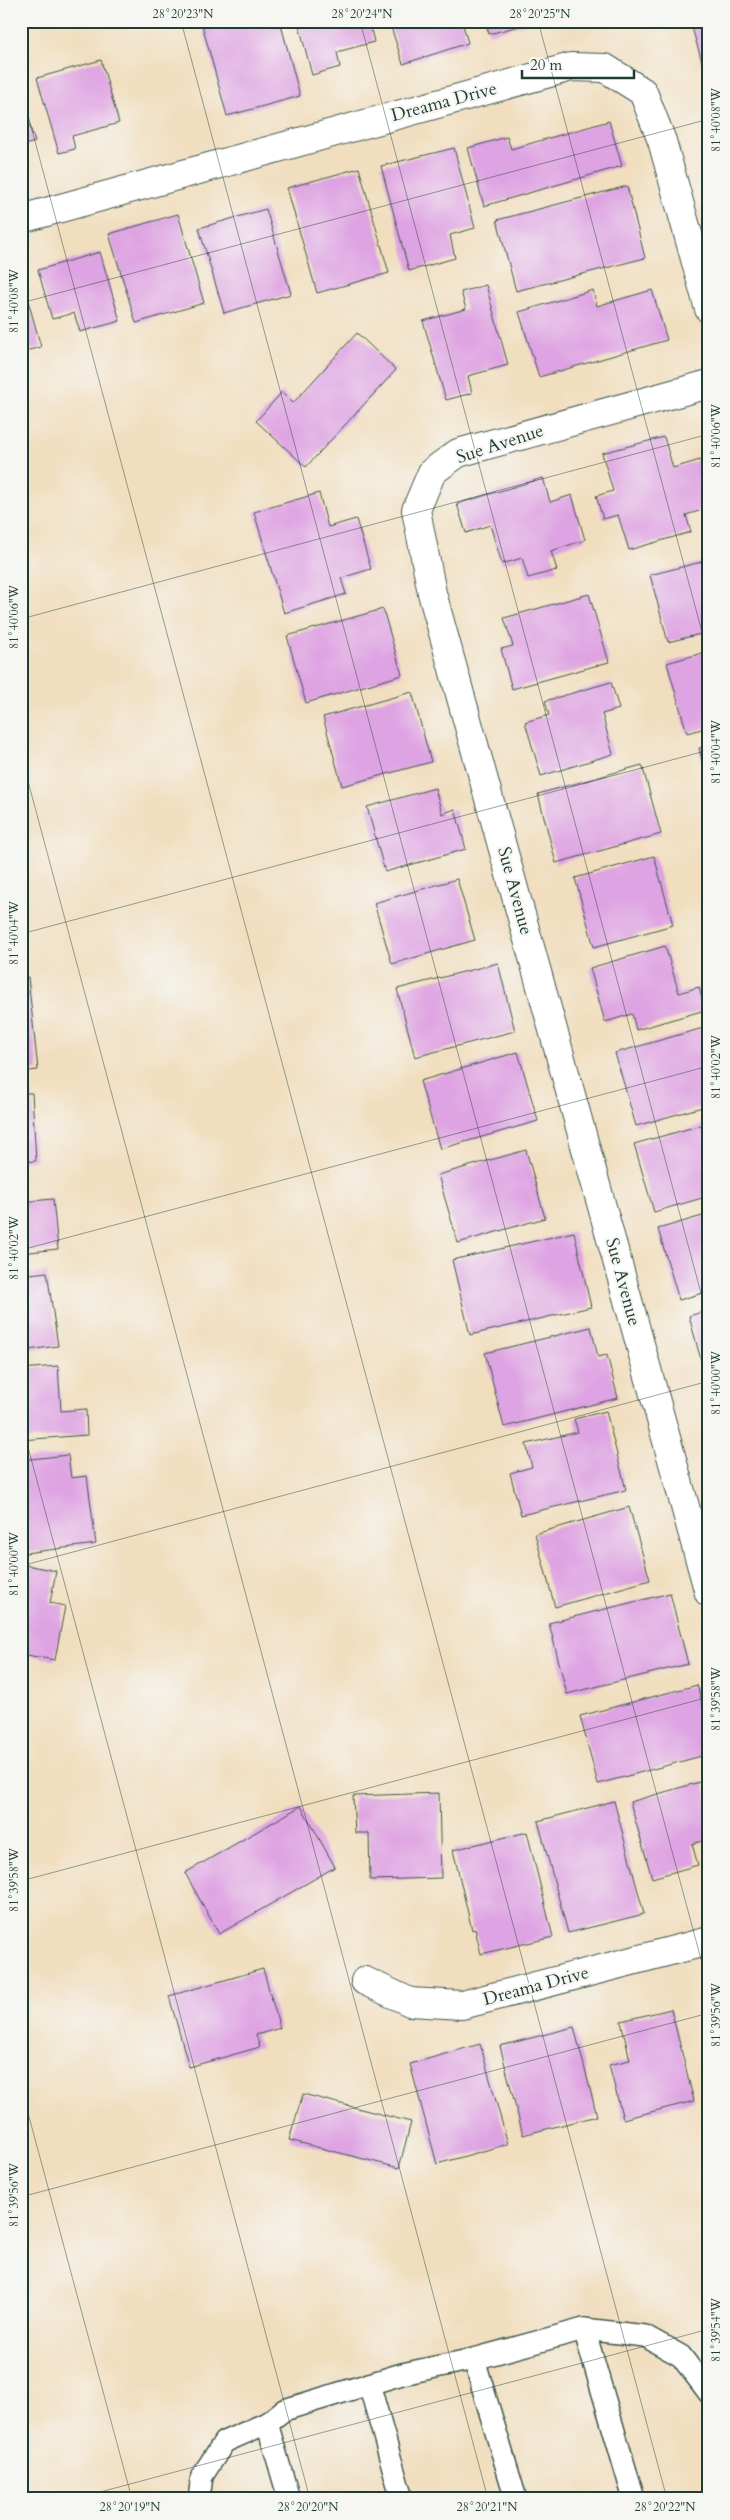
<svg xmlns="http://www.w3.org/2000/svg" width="730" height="2520" viewBox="0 0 730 2520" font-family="Cardo,serif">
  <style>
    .building { fill: #dea3e2 }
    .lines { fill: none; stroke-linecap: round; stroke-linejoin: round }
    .service-casing { stroke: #3e5549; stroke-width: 24 }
    .minor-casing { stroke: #3e5549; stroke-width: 30 }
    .service { stroke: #fff; stroke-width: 21 }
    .minor { stroke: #fff; stroke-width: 28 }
    .ticks { fill: none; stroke: #1f3d34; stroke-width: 1; stroke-opacity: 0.45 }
    .labels { text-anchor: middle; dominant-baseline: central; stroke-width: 4.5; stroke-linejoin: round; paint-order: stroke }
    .street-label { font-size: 18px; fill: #1f3d34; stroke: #f6f6f2 }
    .neatline { fill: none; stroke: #1f3d34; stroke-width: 2 }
    .ticks-label { font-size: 12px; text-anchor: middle; fill: #1f3d34 }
  </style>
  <rect width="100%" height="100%" fill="#f6f6f2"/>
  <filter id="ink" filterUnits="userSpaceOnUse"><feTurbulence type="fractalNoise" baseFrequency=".02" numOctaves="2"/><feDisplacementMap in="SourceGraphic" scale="10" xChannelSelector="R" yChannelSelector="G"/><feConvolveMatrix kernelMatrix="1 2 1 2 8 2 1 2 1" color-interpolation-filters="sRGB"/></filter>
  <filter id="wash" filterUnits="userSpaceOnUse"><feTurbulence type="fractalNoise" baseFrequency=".0096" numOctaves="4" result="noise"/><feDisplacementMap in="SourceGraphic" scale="20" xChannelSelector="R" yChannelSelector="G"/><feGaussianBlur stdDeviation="1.12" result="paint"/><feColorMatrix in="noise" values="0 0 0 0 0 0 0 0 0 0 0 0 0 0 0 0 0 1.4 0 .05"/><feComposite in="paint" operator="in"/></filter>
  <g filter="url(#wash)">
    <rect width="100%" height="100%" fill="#f1debf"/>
    <g id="blocks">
      <g class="building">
        <polygon points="201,21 280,21 300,96 227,116"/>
        <polygon points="298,21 369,21 374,42 337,52 340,67 312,75"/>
        <polygon points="389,21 462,21 468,43 403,64"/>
        <polygon points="485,21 534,21 534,22 489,34"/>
        <polygon points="690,21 709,21 709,74 706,75"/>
        <polygon points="101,60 119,123 72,136 75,149 59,153 37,78"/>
        <polygon points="21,98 35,142 21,146"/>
        <polygon points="609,121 622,166 484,206 468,148 507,137 511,149"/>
        <polygon points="454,148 475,228 450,235 455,258 409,271 381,166"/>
        <polygon points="359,168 389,273 317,293 287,188"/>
        <polygon points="627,186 645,258 516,291 497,220"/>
        <polygon points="266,209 291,294 224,313 199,228"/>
        <polygon points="178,214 204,303 136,323 109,234"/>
        <polygon points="100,252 120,321 80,332 74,313 52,319 38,270"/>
        <polygon points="22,279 41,347 21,352 21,280"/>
        <polygon points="486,285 508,365 468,376 472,393 446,400 423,321 466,309 461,292"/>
        <polygon points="593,290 597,306 652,290 667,340 539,377 519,312"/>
        <polygon points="357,333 396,370 306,467 256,421 282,392 293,403"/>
        <polygon points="664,437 673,468 700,460 709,490 709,508 686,515 691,532 629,550 618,515 603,519 596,496 613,491 602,453"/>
        <polygon points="543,478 550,502 572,495 585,540 551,551 557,570 528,578 522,558 502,564 490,525 466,533 457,504"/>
        <polygon points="319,493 328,527 356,519 371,569 341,578 346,594 284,613 254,512"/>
        <polygon points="709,560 709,632 668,642 650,575"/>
        <polygon points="589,594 609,662 512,689 501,649 513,646 504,618"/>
        <polygon points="383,609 402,675 306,703 287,636"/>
        <polygon points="709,651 709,727 687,733 667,663"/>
        <polygon points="611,682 619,709 602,714 613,754 541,776 525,722 549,715 545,701"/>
        <polygon points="412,692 431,762 342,786 323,717"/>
        <polygon points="709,746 709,784 708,784 699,748"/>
        <polygon points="642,765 661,834 556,863 538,794"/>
        <polygon points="435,788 442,814 455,809 466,849 385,872 367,807"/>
        <polygon points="654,856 673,925 594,947 575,878"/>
        <polygon points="457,879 475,940 392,964 374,903"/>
        <polygon points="665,946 679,993 699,987 705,1010 636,1030 632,1014 605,1022 590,968"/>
        <polygon points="498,963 515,1031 415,1057 397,989"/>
        <polygon points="28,977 38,1070 21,1072 21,978"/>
        <polygon points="703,1028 709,1047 709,1105 636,1126 615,1053"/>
        <polygon points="518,1052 538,1121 440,1149 420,1081"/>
        <polygon points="21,1093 32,1093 36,1161 21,1162"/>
        <polygon points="709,1123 709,1196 654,1212 634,1144"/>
        <polygon points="526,1150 545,1218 458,1243 438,1175"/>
        <polygon points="53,1199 58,1249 21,1253 21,1202"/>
        <polygon points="709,1214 709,1291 679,1300 658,1229"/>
        <polygon points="574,1232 591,1307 470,1335 452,1260"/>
        <polygon points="47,1272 58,1346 21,1351 21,1275"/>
        <polygon points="709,1310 709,1386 708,1386 689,1316"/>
        <polygon points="591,1327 598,1357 607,1355 618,1398 504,1427 485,1353"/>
        <polygon points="58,1366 61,1411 86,1409 87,1435 21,1440 21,1369"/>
        <polygon points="606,1411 626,1490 521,1515 510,1473 532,1467 526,1444 578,1432 574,1419"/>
        <polygon points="68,1455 71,1478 87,1476 96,1544 25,1553 21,1522 21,1460"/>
        <polygon points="629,1507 650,1580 555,1607 535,1534"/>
        <polygon points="21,1564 56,1571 50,1603 65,1606 55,1660 21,1654"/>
        <polygon points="670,1593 688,1664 567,1694 549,1623"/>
        <polygon points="697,1685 709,1727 709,1754 598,1784 580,1716"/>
        <polygon points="703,1781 709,1802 709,1839 692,1844 698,1865 652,1878 630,1802"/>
        <polygon points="439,1793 441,1878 370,1880 369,1833 355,1833 353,1796"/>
        <polygon points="614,1801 644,1914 568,1933 538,1821"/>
        <polygon points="301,1806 335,1867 219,1934 185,1873"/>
        <polygon points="527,1832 553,1937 481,1954 475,1929 472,1930 453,1850"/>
        <polygon points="263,1969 280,2028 256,2035 260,2047 189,2067 169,1996"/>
        <polygon points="671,2009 694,2101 623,2119 609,2065 630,2060 621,2021"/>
        <polygon points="574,2027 597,2116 523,2135 500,2046"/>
        <polygon points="480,2044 508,2144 437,2164 410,2064"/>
        <polygon points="303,2094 411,2122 399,2168 289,2140"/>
      </g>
    </g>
  </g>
  <g filter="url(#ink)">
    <use href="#blocks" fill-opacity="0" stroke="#3e5549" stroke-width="1"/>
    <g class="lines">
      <defs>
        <g id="service">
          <polyline points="584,2329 634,2499"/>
          <polyline points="474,2359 516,2499"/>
          <polyline points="369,2384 402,2499"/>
          <polyline points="267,2423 289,2499"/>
          <polyline points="199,2499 202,2476 224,2442 267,2423 284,2410 402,2374 474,2359 584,2329 645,2336 681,2356 709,2393"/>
        </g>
        <g id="minor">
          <polyline points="21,219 571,67 605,68 643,92 662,141 709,309"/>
          <polyline points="709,384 458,453 432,472 416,510 432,593 709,1593"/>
          <polyline points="365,1981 410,2002 462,2005 709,1941"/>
        </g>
      </defs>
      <use href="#service" class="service-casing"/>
      <use href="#minor" class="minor-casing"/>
      <use href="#service" class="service"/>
      <use href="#minor" class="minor"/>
    </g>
  </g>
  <path class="ticks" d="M 181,21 L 709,1989M 360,21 L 709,1323M 538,21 L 709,658M 21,89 L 667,2499M 21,303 L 709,119M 21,619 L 709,434M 21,755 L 488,2499M 21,934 L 709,750M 21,1250 L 709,1066M 21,1421 L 310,2499M 21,1566 L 709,1381M 21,1881 L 709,1697M 21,2087 L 132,2499M 21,2197 L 709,2013M 74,2499 L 709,2329"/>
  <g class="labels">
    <g class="street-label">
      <text transform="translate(444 102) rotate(-15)">Dreama Drive</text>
      <text transform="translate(500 444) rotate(-18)">Sue Avenue</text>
      <text transform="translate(515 891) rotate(75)">Sue Avenue</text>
      <text transform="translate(623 1282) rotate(75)">Sue Avenue</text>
      <text transform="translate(536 1986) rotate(-15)">Dreama Drive</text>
    </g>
  </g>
  <rect width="730" height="2520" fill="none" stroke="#f6f6f2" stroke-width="55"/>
  <path d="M522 70v8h112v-8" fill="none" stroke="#1f3d34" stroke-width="2.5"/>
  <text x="530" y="70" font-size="15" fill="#1f3d34" stroke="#f6f6f2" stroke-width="4" paint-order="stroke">20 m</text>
  <rect x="28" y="28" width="674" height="2464" class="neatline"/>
  <g class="ticks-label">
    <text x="183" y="18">28°20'23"N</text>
    <text x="362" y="18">28°20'24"N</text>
    <text x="540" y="18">28°20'25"N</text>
    <text transform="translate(716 120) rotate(-90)" y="4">81°40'08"W</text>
    <text transform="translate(14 301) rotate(-90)" y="4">81°40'08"W</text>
    <text transform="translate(716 436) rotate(-90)" y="4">81°40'06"W</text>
    <text transform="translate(14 617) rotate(-90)" y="4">81°40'06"W</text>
    <text transform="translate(716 752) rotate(-90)" y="4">81°40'04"W</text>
    <text transform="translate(14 933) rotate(-90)" y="4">81°40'04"W</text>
    <text transform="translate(716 1067) rotate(-90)" y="4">81°40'02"W</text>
    <text transform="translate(14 1248) rotate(-90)" y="4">81°40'02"W</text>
    <text transform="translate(716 1383) rotate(-90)" y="4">81°40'00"W</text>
    <text transform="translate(14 1564) rotate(-90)" y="4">81°40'00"W</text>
    <text transform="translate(716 1699) rotate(-90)" y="4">81°39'58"W</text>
    <text transform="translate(14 1880) rotate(-90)" y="4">81°39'58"W</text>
    <text transform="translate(716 2015) rotate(-90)" y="4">81°39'56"W</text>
    <text transform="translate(14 2195) rotate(-90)" y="4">81°39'56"W</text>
    <text transform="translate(716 2330) rotate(-90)" y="4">81°39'54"W</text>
    <text x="130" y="2511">28°20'19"N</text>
    <text x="308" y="2511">28°20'20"N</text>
    <text x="487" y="2511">28°20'21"N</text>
    <text x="665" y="2511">28°20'22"N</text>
  </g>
</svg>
